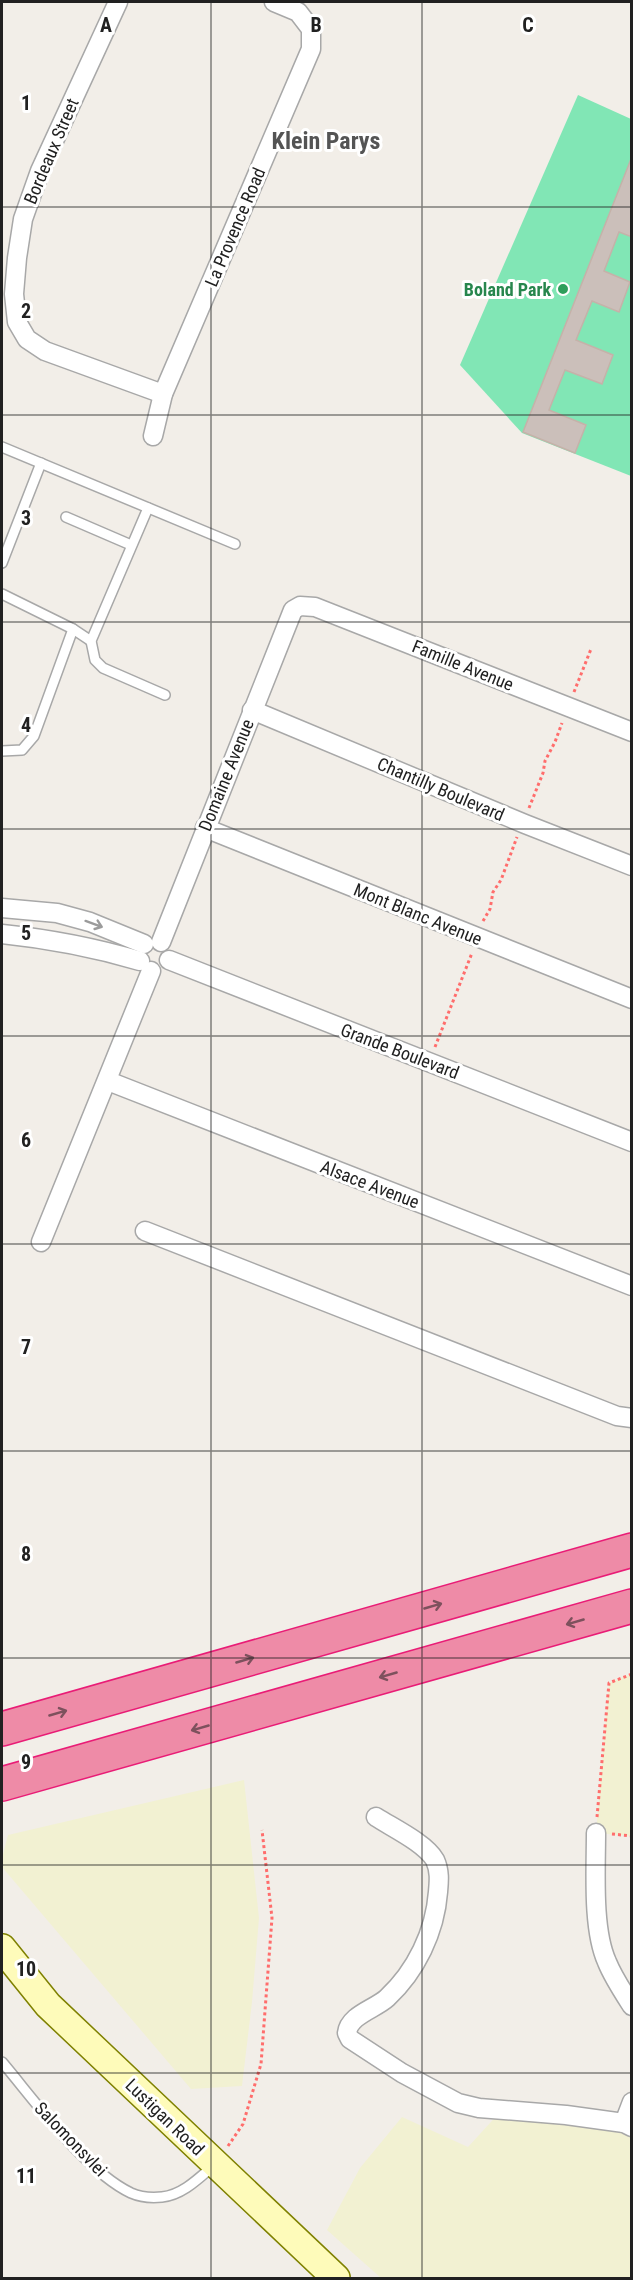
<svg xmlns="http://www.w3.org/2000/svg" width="633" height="2280" viewBox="0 0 633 2280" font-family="'Roboto Condensed',sans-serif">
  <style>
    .farmland { fill: #f2f1d2 }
    .pitch { fill: #81e6b5 }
    .building { fill: #cbbfba; stroke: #c5b2a9; stroke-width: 1.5 }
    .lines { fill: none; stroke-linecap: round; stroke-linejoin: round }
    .service-casing { stroke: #a8a8a8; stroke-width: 12 }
    .minor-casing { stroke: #a8a8a8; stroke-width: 21 }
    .secondary-casing { stroke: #7f8100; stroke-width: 30 }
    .motorway-casing { stroke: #e91c76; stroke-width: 36 }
    .path { stroke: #ff6d6c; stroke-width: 3; stroke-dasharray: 3 3; stroke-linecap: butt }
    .service { stroke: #fff; stroke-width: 9 }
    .minor { stroke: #fff; stroke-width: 18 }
    .secondary { stroke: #fefbba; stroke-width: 27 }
    .motorway { stroke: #ee8ba7; stroke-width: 33 }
    .oneway { stroke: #9b9b9b }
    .oneway2 { stroke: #7d515d }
    .grid { fill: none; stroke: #212121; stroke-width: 1.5; stroke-opacity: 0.55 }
    .leisure-dot { fill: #2e9e5b; stroke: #fff; stroke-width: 2 }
    .labels { text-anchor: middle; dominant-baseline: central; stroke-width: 6; stroke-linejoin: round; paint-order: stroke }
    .street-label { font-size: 18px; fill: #212121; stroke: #fff }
    .leisure-label { font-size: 18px; font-weight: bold; fill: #27864d; stroke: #fff; text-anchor: end }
    .district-label { font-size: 24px; font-weight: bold; fill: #545454; stroke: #fff }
    .grid-label { font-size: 20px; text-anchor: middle; font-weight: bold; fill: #212121; stroke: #fff; stroke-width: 6; stroke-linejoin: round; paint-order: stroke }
  </style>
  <rect width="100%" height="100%" fill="#f2eee8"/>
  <g class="farmland">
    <polygon points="631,1674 631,1836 596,1833 609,1683"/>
    <polygon points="244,1780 259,1918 252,2002 242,2086 191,2089 2,1867 2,1858 8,1835"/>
    <polygon points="501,2111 631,2127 631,2278 381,2278 327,2230 360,2168 402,2117 468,2147"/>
  </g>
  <polygon class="pitch" points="578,95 631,119 631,476 522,433 460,365"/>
  <polygon class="building" points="631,159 632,237 619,232 604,271 630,282 619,312 592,301 576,340 613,355 602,384 565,370 549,410 586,425 575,453 523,432"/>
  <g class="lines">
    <defs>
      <g id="service">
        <polyline points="2,447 235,544"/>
        <polyline points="148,508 91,641 95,660 103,668 165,695"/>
        <polyline points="66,517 131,545"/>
        <polyline points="2,563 41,463"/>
        <polyline points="2,594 73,629 91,641"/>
        <polyline points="2,751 22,750 34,736 73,629"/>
        <path d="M 2,2062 C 35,2101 85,2171 131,2193 C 140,2197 152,2198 162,2197 C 182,2195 198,2179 213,2166"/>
      </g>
      <g id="minor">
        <polyline points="118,2 40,171 23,219 17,258 14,294 17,322 27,339 45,351 163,394"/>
        <polyline points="153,436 163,394 311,49 311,29 298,12 274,2"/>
        <polyline points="252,710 525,824 632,866"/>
        <polyline points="205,828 632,999"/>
        <polyline points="2,908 57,913 90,922 144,944"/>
        <path d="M 2,934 C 50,939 93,947 140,961"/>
        <polyline points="161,942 293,610 300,606 315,607 632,732"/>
        <polyline points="169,960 632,1142"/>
        <polyline points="108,1081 632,1286"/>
        <polyline points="145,1231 617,1416 632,1418"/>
        <polyline points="41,1242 151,971"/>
        <path d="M 376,1817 C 393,1828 425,1843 435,1860 C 440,1871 439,1881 438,1892 C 435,1932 416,1971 387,1998 C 375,2009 349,2015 347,2033 L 350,2039 L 402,2073 L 458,2103 L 479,2108 L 566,2115 L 624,2123 L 632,2127"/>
        <path d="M 596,1833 C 596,1870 592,1929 607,1962 C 613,1977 623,1992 632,2006"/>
        <polyline points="624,2123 632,2102"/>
      </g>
      <polyline id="secondary" points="2,1948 48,2005 336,2278"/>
      <g id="motorway">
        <polyline points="2,1729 632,1550"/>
        <polyline points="2,1784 632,1606"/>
      </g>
    </defs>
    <use href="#service" class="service-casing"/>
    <use href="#minor" class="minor-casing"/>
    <use href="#secondary" class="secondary-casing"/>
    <use href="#motorway" class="motorway-casing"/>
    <g class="path">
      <polyline points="574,692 591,649"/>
      <polyline points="529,808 543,773 545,761 555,742 562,723"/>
      <polyline points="483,921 490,909 493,892 501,880 517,837"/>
      <polyline points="435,1047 472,953"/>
      <polyline points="597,1817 609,1683 632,1674"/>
      <polyline points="612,1834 632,1836"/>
      <polyline points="228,2146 243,2124 261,2064 272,1918 262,1830"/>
    </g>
    <use href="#service" class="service"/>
    <use href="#minor" class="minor"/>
    <use href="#secondary" class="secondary"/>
    <use href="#motorway" class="motorway"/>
  </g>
  <defs><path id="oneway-shaft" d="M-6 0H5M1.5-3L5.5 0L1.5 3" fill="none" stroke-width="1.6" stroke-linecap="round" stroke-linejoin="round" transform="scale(1.5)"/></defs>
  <use class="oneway" href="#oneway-shaft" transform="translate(94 924) rotate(20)"/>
  <g class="oneway2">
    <use href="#oneway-shaft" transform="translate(433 1606) rotate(-16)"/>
    <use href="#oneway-shaft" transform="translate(575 1622) rotate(164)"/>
    <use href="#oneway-shaft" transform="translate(245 1660) rotate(-16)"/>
    <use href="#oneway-shaft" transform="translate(388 1675) rotate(164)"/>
    <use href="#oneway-shaft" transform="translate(58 1713) rotate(-16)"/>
    <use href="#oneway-shaft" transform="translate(200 1728) rotate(164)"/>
  </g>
  <path class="grid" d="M 211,2 L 211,2278M 422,2 L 422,2278M 2,207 L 632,207M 2,415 L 632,415M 2,622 L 632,622M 2,829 L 632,829M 2,1036 L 632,1036M 2,1244 L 632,1244M 2,1451 L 632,1451M 2,1658 L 632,1658M 2,1865 L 632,1865M 2,2073 L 632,2073"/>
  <circle class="leisure-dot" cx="563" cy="289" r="6"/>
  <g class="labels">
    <g class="street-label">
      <text transform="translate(51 151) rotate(-67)">Bordeaux Street</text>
      <text transform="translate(235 227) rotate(-67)">La Provence Road</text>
      <text transform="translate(463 665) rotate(22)">Famille Avenue</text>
      <text transform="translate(226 775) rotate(-68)">Domaine Avenue</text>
      <text transform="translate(441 789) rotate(23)">Chantilly Boulevard</text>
      <text transform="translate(418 914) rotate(22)">Mont Blanc Avenue</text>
      <text transform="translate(400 1051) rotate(21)">Grande Boulevard</text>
      <text transform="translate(370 1184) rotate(21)">Alsace Avenue</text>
      <text transform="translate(165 2117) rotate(44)">Lustigan Road</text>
      <text transform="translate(71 2139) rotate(46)">Salomonsvlei</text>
    </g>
    <g class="leisure-label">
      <text x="551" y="289">Boland Park</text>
    </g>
    <g class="district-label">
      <text x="326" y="141">Klein Parys</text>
    </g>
  </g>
  <g class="grid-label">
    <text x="106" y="32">A</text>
    <text x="316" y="32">B</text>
    <text x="528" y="32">C</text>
    <text x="26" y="110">1</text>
    <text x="26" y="318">2</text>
    <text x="26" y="525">3</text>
    <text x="26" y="732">4</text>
    <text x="26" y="940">5</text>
    <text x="26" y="1147">6</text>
    <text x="26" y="1354">7</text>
    <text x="26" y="1561">8</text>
    <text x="26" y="1769">9</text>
    <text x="26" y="1976">10</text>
    <text x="26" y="2183">11</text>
  </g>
  <rect width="633" height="2280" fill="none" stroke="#212121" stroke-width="6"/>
</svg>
